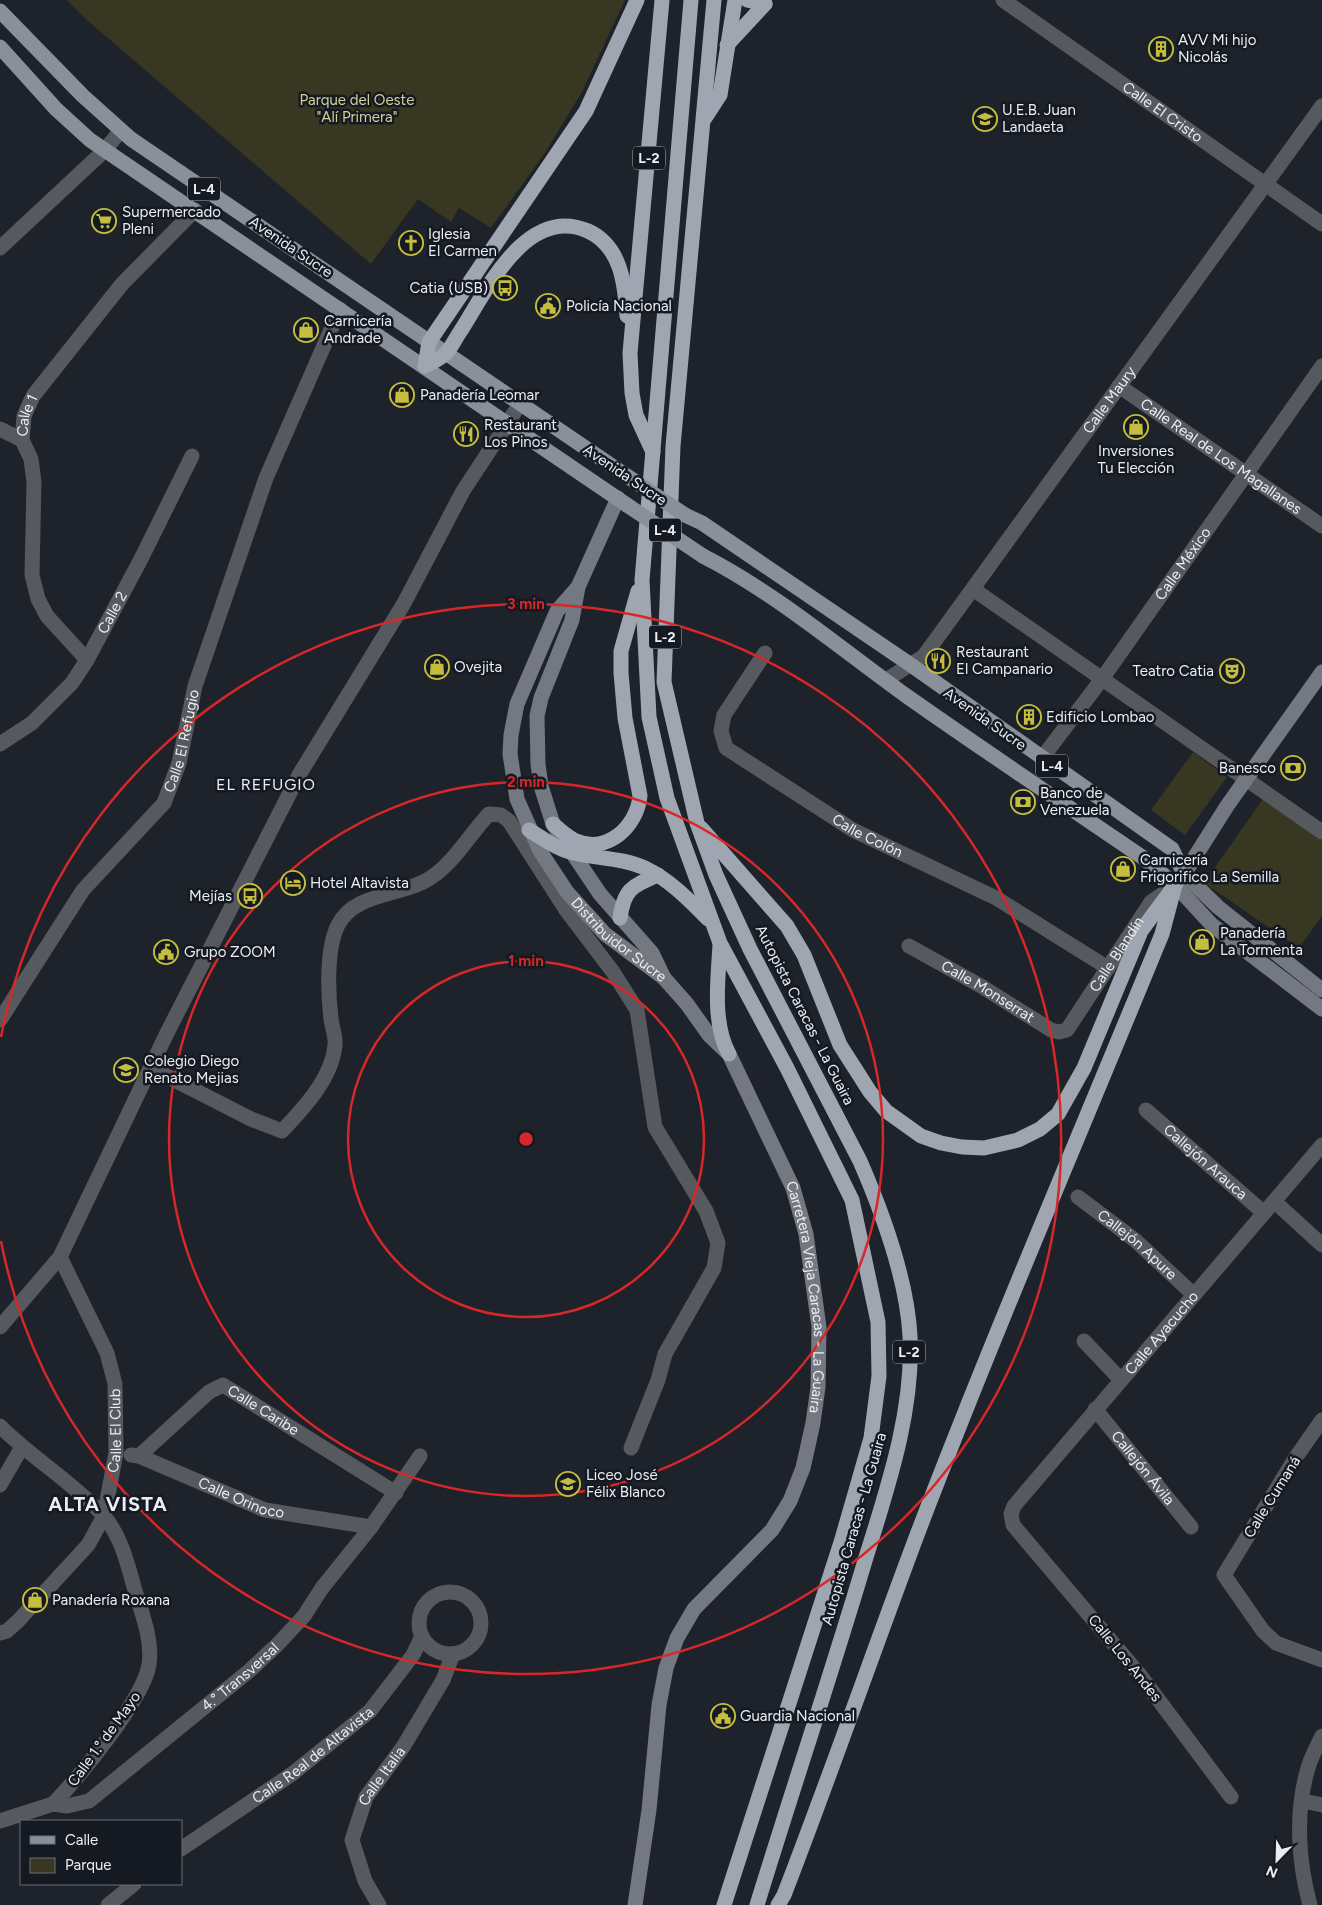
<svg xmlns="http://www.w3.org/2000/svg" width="1322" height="1905" viewBox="0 0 1322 1905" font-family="Figtree,sans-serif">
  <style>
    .green { fill: #383722 }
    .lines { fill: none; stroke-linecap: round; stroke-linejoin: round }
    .street { stroke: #56595e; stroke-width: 15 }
    .secondary { stroke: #747880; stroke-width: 15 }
    .primary { stroke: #8a909a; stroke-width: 15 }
    .highway { stroke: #9fa6b2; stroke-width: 15 }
    .primary-bridge { stroke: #8a909a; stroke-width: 15 }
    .ring { fill: none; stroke: #d62828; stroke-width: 2.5 }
    .labels { text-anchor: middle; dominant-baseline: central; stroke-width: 5; stroke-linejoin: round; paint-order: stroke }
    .shield { fill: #141922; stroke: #aaaeb5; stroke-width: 1 }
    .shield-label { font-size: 14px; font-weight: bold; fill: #eaeef4 }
    .poi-label { font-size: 15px; fill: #eaeef4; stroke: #141922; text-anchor: start }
    .park-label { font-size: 15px; fill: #d2d096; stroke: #141922 }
    .street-label { font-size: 15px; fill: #eaeef4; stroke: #141922 }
    .neighbourhood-label { font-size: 16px; letter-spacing: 1px; fill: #eaeef4; stroke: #141922 }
    .district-label { font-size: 20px; font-weight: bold; letter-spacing: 1px; fill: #eaeef4; stroke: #141922 }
    .centre { fill: #d62828; stroke: #141922; stroke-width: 2.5 }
    .ring-label { font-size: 15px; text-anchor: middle; font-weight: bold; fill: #d62828; stroke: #141922; stroke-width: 5; stroke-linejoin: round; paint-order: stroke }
  </style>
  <rect width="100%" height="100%" fill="#1d222b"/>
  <g class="green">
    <polygon points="67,0 625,0 582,92 543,156 491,228 459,208 451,222 418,199 371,264 88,21"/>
    <polygon points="1193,752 1227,777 1185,835 1151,810"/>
    <polygon points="1263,799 1322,840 1322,916 1299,948 1204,883"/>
  </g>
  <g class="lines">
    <g class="street">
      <path id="s1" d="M 1003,0 L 1322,224"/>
      <polyline points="0,248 105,150 121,130"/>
      <path id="s2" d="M 1119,386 L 1322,526"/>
      <polyline points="0,429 22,440"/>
      <polyline points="973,589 1322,832"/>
      <path id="s3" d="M 765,653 L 724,715 L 721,731 L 726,748 L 853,830 L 996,898 L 1108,968"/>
      <path id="s4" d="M 87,660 L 47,616 L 38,599 L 32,575 L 34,482 L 31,459 L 22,440 L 24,416 L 33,396 L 122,284 L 195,210"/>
      <path id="s5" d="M 886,680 L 924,656 L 1322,106"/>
      <path id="s6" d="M 0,744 L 32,723 L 72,683 L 87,660 L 141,559 L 192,456"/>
      <path id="s7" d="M 1042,758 L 1102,679 L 1322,366"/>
      <path id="s8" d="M 909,946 L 981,986 L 1051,1030 L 1059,1032 L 1067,1030 L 1151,902 L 1170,889"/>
      <path id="s9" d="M 0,1020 L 83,890 L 164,803 L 179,763 L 195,686 L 266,478 L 340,309"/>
      <path d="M 151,1068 L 251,1119 L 282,1131 C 304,1108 332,1078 335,1045 C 336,1037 332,1027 331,1019 C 328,993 326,949 338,925 C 354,893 400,896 427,880 C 452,866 469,835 489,814 L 501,815 L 509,821 L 566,910 L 613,972 L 637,1010 L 655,1127 L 706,1211 L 718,1243 L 714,1268 L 665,1354 L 658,1380 L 631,1448"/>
      <path id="s10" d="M 1146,1110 L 1264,1213"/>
      <path id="s11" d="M 1078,1197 L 1135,1240 L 1194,1295"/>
      <polyline points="1275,1202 1322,1245"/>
      <polyline points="0,1327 60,1257 167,1033 299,775 403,605 463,491 520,404"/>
      <polyline points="1084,1341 1121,1380"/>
      <path id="s12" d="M 1095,1409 L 1191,1527"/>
      <polyline points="1322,1420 1296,1457 1224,1575 1263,1631 1276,1643 1322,1660"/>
      <path d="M 0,1426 C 32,1458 72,1482 103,1515 C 121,1536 127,1562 134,1587 C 141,1612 153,1639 149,1665 C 143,1700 79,1777 53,1804"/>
      <path id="s13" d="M 131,1455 L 139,1456 L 265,1510 L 371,1527"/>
      <path id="s14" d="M 139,1456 L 209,1392 L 223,1385 L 396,1493"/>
      <polyline points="0,1485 22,1447"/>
      <circle cx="450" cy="1623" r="31"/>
      <path id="s15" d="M 0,1633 L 7,1631 L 18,1621 L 88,1545 L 104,1516 L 116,1453 L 115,1384 L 107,1353 L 60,1257"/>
      <path id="s16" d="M 1231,1797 L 1140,1675 L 1013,1525 L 1011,1514 L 1014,1506 L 1322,1145"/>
      <polyline points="1303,1801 1322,1805"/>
      <path id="s17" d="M 0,1821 L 53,1804 L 67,1806 L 89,1801 L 249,1671 L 277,1645 L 304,1616 L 322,1588 L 371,1527 L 420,1456"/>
      <path id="s18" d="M 181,1849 L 292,1774 L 370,1711 L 413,1655 L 422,1636"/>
      <polyline points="108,1905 134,1884"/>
      <path id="s19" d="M 379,1905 L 365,1881 L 352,1840 L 366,1797 L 403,1747 L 443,1680 L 453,1654"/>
      <path d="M 1310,1905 C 1298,1861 1295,1812 1308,1768 C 1311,1757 1317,1746 1322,1736"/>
    </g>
    <g class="secondary">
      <polyline points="618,498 578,587 572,620 541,698 537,716 538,764 541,786 553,824 600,894 652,953 664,978"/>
      <path id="s20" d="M 578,587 L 557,611 L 517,704 L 511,735 L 510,754 L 517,799 L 540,851 L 567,892 L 605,934 L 664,978 L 687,1004 L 709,1035 L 729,1054 L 793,1188 L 806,1234 L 819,1327 L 818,1387 L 813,1423 L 803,1468 L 790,1501 L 772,1530 L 694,1609 L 677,1638 L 666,1668 L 659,1705 L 649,1810 L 635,1905"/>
      <polyline points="1322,672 1227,806 1184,874 1218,907 1322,990"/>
      <polyline points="1175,885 1212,925 1322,1009"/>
    </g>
    <g class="primary">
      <polyline points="0,11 83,96 131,139 615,468"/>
      <polyline points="0,47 56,109 90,140 627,505"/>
      <path d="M 685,515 L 702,523 L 911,665 L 1172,849 L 1184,874 L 1175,885 L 1145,859 C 1066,805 986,752 908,697 C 841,649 777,594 703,556"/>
    </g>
    <g class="highway">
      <polyline points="691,0 642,580 649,717 667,798 720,943 787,1068 852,1200 878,1322 879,1376 871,1438 842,1539 724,1905"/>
      <path d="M 714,0 L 673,446 L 664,682 L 697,823 L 716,875 L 750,949 L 860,1161 C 883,1214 907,1279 910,1336 C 914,1413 886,1492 864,1564 C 830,1678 792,1791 757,1905"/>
      <polyline points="747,0 765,4"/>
      <polyline points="727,45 765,4"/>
      <polyline points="705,118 720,95 735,0"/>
      <polyline points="425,366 429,342 586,111 637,0"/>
      <path d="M 425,366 C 431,363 440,359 445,354 C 451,349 455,339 460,332 C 486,292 526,204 588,231 C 621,246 625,284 627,316"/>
      <polyline points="653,452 636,415 632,393 630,353 662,0"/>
      <path d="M 553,824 C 560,830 567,837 576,841 C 608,854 637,826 640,796 L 625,718 L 621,673 L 621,651 L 638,591"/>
      <polyline points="701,828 787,926 804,955 840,1045 870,1092 886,1111 921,1136 941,1143 962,1147 984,1148 1018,1140 1040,1129 1058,1114 1084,1068 1141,931 1170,892"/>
      <path d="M 529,830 C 542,838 555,848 570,852 C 595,859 621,857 645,868 C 670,880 689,900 708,919"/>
      <path d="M 620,918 C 624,889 632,886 658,875"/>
      <path d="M 720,945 C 718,979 712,1023 729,1054"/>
      <path d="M 778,1905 L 784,1895 C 830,1776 872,1655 917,1535 C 994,1333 1080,1134 1162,934 L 1175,885"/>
    </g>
    <g class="primary-bridge">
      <polyline points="615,468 685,515"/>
      <polyline points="627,505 703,556"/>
    </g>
  </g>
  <g class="ring">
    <circle cx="526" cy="1139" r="178"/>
    <circle cx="526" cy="1139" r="357"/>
    <path d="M1 1037A535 535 0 1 1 1 1241"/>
  </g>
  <defs>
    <symbol id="building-ring" viewBox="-11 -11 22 22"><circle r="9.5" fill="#141922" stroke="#c4bd3e" stroke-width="1.5"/><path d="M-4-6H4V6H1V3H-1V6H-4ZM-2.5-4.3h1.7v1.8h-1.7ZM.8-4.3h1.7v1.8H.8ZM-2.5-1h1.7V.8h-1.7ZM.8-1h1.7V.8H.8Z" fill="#c4bd3e"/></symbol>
    <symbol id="school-ring" viewBox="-11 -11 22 22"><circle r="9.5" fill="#141922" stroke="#c4bd3e" stroke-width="1.5"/><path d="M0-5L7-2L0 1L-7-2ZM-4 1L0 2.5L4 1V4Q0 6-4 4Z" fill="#c4bd3e"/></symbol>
    <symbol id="supermarket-ring" viewBox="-11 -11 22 22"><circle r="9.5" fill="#141922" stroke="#c4bd3e" stroke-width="1.5"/><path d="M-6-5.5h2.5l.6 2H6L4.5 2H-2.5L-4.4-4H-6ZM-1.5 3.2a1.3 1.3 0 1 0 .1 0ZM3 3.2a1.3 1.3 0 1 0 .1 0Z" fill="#c4bd3e"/></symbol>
    <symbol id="church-ring" viewBox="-11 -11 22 22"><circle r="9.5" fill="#141922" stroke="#c4bd3e" stroke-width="1.5"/><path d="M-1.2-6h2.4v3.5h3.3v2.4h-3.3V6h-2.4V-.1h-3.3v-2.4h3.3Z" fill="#c4bd3e"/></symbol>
    <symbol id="bus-ring" viewBox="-11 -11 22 22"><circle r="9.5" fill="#141922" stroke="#c4bd3e" stroke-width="1.5"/><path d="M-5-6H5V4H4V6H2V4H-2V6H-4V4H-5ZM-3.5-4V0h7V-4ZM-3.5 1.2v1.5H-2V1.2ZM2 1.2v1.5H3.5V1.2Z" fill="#c4bd3e"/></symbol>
    <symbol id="civic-ring" viewBox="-11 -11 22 22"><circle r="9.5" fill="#141922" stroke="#c4bd3e" stroke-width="1.5"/><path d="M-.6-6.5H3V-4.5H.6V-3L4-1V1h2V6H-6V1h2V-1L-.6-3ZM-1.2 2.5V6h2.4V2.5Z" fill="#c4bd3e"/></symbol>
    <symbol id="shop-ring" viewBox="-11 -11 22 22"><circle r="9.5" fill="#141922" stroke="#c4bd3e" stroke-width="1.5"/><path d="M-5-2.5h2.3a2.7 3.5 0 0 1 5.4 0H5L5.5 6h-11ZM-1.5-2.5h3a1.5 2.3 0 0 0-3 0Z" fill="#c4bd3e"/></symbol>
    <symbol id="restaurant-ring" viewBox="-11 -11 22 22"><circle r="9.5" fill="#141922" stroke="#c4bd3e" stroke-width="1.5"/><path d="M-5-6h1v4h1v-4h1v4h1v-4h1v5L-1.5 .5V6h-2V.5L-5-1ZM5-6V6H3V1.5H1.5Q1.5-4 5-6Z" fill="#c4bd3e"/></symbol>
    <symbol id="theatre-ring" viewBox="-11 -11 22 22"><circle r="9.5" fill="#141922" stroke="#c4bd3e" stroke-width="1.5"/><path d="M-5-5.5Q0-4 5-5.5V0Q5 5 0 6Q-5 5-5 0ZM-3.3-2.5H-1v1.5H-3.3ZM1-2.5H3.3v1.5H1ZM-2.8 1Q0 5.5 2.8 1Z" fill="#c4bd3e"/></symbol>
    <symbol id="bank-ring" viewBox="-11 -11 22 22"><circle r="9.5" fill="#141922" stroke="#c4bd3e" stroke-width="1.5"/><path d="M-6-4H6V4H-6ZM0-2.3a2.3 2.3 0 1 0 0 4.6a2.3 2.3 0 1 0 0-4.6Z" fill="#c4bd3e"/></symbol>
    <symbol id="hotel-ring" viewBox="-11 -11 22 22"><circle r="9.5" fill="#141922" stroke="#c4bd3e" stroke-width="1.5"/><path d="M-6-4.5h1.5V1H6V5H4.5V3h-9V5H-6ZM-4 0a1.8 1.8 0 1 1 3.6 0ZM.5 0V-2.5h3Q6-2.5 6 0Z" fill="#c4bd3e"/></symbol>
  </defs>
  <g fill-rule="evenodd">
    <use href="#building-ring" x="1147" y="35" width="28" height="28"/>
    <use href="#school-ring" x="971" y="105" width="28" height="28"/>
    <use href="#supermarket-ring" x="90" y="207" width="28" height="28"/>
    <use href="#church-ring" x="397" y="229" width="28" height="28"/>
    <use href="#bus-ring" x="491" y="274" width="28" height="28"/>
    <use href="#civic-ring" x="534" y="292" width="28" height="28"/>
    <use href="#shop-ring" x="292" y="316" width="28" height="28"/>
    <use href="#shop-ring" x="388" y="381" width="28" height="28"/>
    <use href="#shop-ring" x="1122" y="413" width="28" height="28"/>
    <use href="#restaurant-ring" x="452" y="420" width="28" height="28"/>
    <use href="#restaurant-ring" x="924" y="647" width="28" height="28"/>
    <use href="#shop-ring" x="423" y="653" width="28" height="28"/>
    <use href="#theatre-ring" x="1218" y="657" width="28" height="28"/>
    <use href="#building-ring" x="1015" y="703" width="28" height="28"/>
    <use href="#bank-ring" x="1279" y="754" width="28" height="28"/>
    <use href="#bank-ring" x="1009" y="788" width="28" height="28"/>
    <use href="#shop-ring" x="1109" y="855" width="28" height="28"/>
    <use href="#hotel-ring" x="279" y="869" width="28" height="28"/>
    <use href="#bus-ring" x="236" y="882" width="28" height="28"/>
    <use href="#shop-ring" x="1188" y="928" width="28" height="28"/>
    <use href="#civic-ring" x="152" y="938" width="28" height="28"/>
    <use href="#school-ring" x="112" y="1056" width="28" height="28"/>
    <use href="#school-ring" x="554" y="1470" width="28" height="28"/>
    <use href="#shop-ring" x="21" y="1586" width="28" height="28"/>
    <use href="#civic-ring" x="709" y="1702" width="28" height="28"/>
  </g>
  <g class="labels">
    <g class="shield">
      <rect x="633" y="146.5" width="32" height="23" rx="4"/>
      <rect x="188" y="177.5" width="32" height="23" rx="4"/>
      <rect x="649" y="518.5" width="32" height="23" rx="4"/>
      <rect x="649" y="625.5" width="32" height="23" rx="4"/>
      <rect x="1036" y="754.5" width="32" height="23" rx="4"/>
      <rect x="893" y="1340.5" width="32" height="23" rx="4"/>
    </g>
    <g class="shield-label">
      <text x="649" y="158">L-2</text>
      <text x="204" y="189">L-4</text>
      <text x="665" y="530">L-4</text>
      <text x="665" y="637">L-2</text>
      <text x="1052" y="766">L-4</text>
      <text x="909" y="1352">L-2</text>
    </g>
    <g class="poi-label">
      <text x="1178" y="40">AVV Mi hijo<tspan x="1178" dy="17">Nicolás</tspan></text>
      <text x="1002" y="110">U.E.B. Juan<tspan x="1002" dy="17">Landaeta</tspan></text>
      <text x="122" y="212">Supermercado<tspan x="122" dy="17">Pleni</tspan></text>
      <text x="428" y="234">Iglesia<tspan x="428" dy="17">El Carmen</tspan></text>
      <text x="488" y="288" text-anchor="end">Catia (USB)</text>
      <text x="566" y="306">Policía Nacional</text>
      <text x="324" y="321">Carnicería<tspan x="324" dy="17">Andrade</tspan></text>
      <text x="420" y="395">Panadería Leomar</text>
      <text x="484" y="425">Restaurant<tspan x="484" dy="17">Los Pinos</tspan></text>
      <text x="1136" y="451" text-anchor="middle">Inversiones<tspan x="1136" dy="17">Tu Elección</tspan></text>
      <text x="956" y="652">Restaurant<tspan x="956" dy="17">El Campanario</tspan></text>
      <text x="454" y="667">Ovejita</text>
      <text x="1214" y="671" text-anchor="end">Teatro Catia</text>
      <text x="1046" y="717">Edificio Lombao</text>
      <text x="1276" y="768" text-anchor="end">Banesco</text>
      <text x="1040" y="793">Banco de<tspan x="1040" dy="17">Venezuela</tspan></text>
      <text x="1140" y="860">Carnicería<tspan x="1140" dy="17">Frigorifico La Semilla</tspan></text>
      <text x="310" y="883">Hotel Altavista</text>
      <text x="232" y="896" text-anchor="end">Mejías</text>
      <text x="1220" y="933">Panadería<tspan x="1220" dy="17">La Tormenta</tspan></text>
      <text x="184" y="952">Grupo ZOOM</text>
      <text x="144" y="1061">Colegio Diego<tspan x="144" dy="17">Renato Mejias</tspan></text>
      <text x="586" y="1475">Liceo José<tspan x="586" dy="17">Félix Blanco</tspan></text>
      <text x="52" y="1600">Panadería Roxana</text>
      <text x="740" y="1716">Guardia Nacional</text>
    </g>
    <g class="park-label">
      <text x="357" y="100">Parque del Oeste<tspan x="357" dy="17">"Alí Primera"</tspan></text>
    </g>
    <g class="street-label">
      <text stroke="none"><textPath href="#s1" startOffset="195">Calle El Cristo</textPath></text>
      <text transform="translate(291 247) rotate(34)">Avenida Sucre</text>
      <text stroke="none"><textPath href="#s5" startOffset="361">Calle Maury</textPath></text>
      <text stroke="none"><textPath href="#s4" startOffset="266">Calle 1</textPath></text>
      <text stroke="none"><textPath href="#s2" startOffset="124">Calle Real de Los Magallanes</textPath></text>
      <text transform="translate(625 475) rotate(34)">Avenida Sucre</text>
      <text stroke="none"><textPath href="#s7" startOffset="240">Calle México</textPath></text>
      <text stroke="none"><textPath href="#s6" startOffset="176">Calle 2</textPath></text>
      <text transform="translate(985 719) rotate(35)">Avenida Sucre</text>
      <text stroke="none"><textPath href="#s9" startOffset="338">Calle El Refugio</textPath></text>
      <text stroke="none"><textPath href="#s3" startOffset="275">Calle Colón</textPath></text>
      <text stroke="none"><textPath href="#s20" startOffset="406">Distribuidor Sucre</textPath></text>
      <text stroke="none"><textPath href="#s8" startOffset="272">Calle Blandín</textPath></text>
      <text stroke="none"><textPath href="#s8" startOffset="91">Calle Monserrat</textPath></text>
      <text transform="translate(805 1015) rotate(63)">Autopista Caracas - La Guaira</text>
      <text stroke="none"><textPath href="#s10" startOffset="79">Callejón Arauca</textPath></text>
      <text stroke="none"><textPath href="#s11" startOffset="76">Callejón Apure</textPath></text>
      <text stroke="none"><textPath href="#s20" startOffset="825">Carretera Vieja Caracas - La Guaira</textPath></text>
      <text stroke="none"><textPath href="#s16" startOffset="596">Calle Ayacucho</textPath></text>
      <text stroke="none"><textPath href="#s14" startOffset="158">Calle Caribe</textPath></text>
      <text stroke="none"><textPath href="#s15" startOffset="245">Calle El Club</textPath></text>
      <text stroke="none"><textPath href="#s12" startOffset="76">Callejón Ávila</textPath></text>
      <text stroke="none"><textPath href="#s13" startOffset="119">Calle Orinoco</textPath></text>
      <text transform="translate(1272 1497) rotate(-58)">Calle Cumaná</text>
      <text transform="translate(854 1529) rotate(-74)">Autopista Caracas - La Guaira</text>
      <text transform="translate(1125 1658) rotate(51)">Calle Los Andes</text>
      <text stroke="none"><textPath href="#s17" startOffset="288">4.° Transversal</textPath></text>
      <text transform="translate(104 1739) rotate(-54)">Calle 1.° de Mayo</text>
      <text stroke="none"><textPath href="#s18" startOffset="162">Calle Real de Altavista</textPath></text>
      <text stroke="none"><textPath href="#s19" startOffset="142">Calle Italia</textPath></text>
    </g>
    <g class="neighbourhood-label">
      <text x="266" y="784">EL REFUGIO</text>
    </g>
    <g class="district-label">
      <text x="108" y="1504">ALTA VISTA</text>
    </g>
  </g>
  <circle cx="526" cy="1139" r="8" class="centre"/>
  <g class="ring-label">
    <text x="526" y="609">3 min</text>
    <text x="526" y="787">2 min</text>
    <text x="526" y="966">1 min</text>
  </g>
  <rect x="20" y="1820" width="162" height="65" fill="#141922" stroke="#6a6e76"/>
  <rect x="30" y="1836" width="25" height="8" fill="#8a909a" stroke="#6a6e76"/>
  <text x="65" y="1845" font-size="15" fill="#eaeef4">Calle</text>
  <rect x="30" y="1858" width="25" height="15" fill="#383722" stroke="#6a6e76"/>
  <text x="65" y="1870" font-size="15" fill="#eaeef4">Parque</text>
  <g transform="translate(1277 1860) rotate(203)" stroke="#141922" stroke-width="4" paint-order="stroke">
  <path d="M0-4L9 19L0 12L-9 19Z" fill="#eaeef4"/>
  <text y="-8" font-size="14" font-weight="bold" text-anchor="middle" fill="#eaeef4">N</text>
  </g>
</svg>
